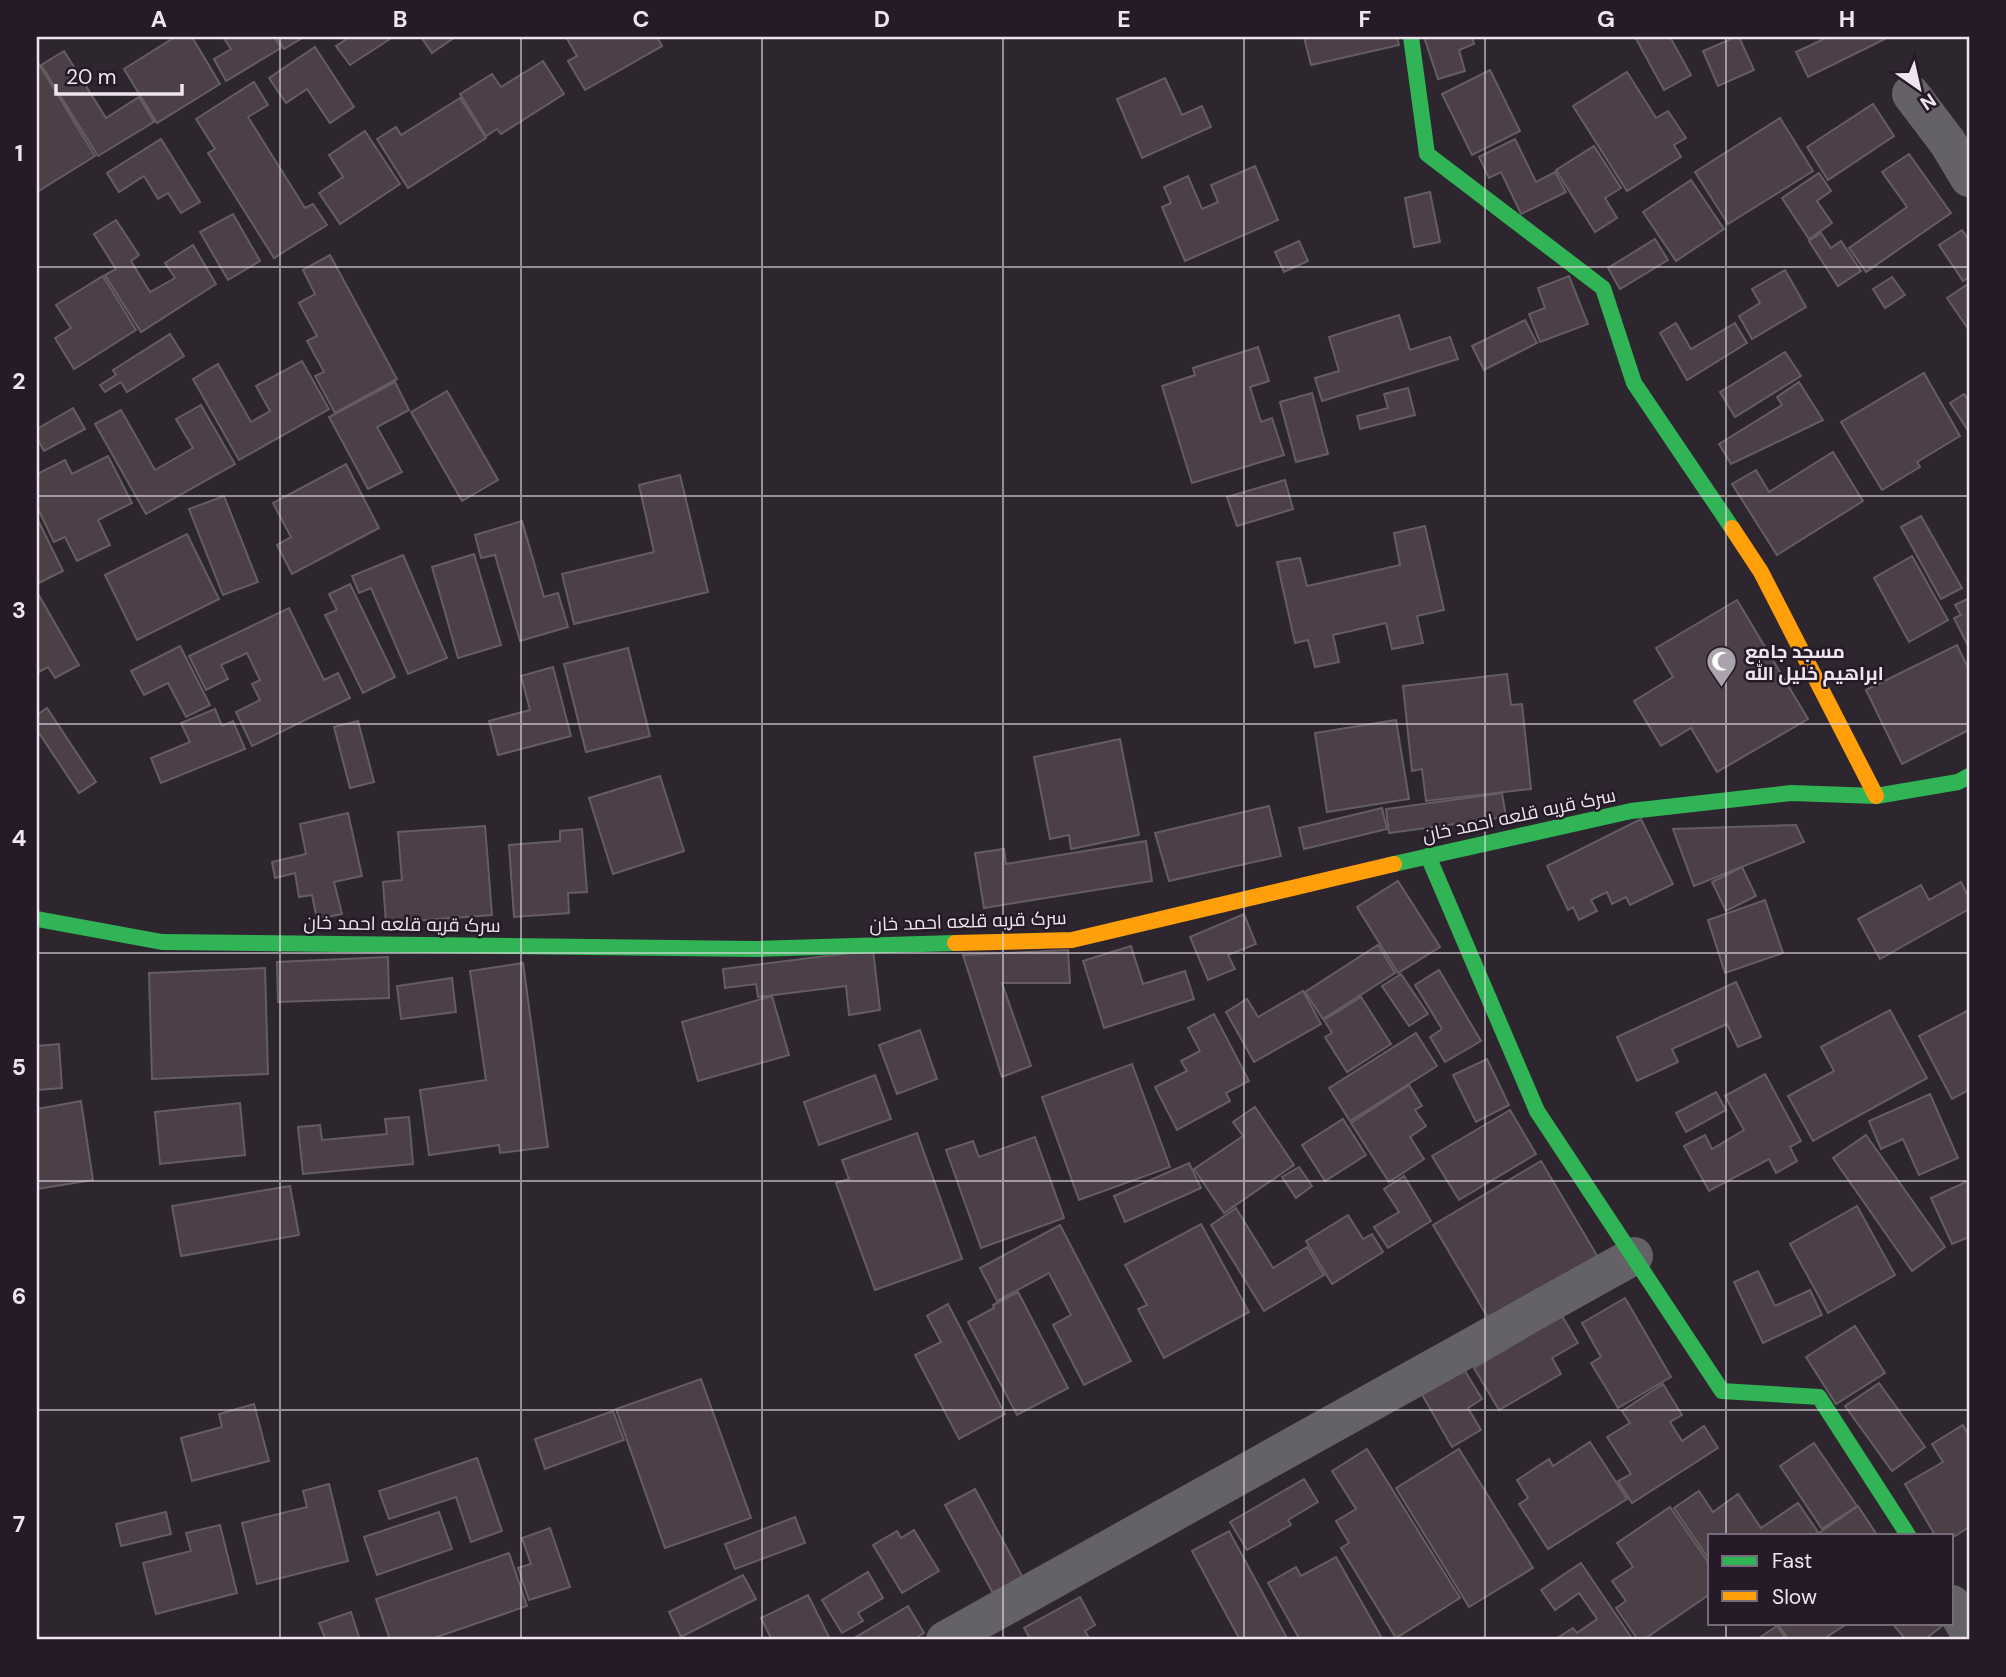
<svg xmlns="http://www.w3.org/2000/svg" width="2006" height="1677" viewBox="0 0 2006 1677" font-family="'DM Sans',Cairo,sans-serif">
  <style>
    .building { fill: #4c3f47; stroke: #655d62; stroke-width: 2 }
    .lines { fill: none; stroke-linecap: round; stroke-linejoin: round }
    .street { stroke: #646266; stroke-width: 38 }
    .fast { stroke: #30b455; stroke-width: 16 }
    .slow { stroke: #ff9f0a; stroke-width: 16 }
    .grid { fill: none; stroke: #eee5f0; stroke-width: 2; stroke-opacity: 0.55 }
    .labels { text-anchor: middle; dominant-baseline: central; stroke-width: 5; stroke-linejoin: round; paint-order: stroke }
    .poi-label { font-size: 19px; font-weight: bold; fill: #eee5f0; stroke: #261928; text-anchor: start }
    .street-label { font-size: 19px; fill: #eee5f0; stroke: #261928 }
    .neatline { fill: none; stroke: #eee5f0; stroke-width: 2.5 }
    .grid-label { font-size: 23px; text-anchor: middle; font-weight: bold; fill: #eee5f0 }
  </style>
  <rect width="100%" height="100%" fill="#2d262e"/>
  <g class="building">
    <polygon points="175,37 192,37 220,84 157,123 124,69"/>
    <polygon points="223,37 274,37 281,48 226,81 214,59 231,49"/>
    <polygon points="276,37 304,37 284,49"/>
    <polygon points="350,37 393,37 350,65 336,46"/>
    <polygon points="421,37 450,37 452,39 432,53"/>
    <polygon points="566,37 657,37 662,46 585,90 568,61 577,56"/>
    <polygon points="1304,37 1397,37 1399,45 1311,65"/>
    <polygon points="1424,37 1472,37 1474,44 1459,50 1465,71 1438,79"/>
    <polygon points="1635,37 1670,37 1691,75 1664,90"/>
    <polygon points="1736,37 1739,37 1754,70 1718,86 1703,51"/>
    <polygon points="1828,37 1884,37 1885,39 1808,77 1796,52"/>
    <polygon points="315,47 354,107 330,123 307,89 286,103 269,78"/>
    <polygon points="64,51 106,118 139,97 154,122 98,156 41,65"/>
    <polygon points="37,61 95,156 37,192"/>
    <polygon points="543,61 564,94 501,134 497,129 486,136 460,94 492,74 501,87"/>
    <polygon points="1490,70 1520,131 1472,155 1442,94"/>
    <polygon points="1627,72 1656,118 1668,111 1686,138 1674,145 1681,157 1627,191 1573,106"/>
    <polygon points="1165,78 1182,115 1202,106 1211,127 1142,158 1117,99"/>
    <polygon points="254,82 268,105 248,117 305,208 313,204 327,225 274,258 208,153 215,149 196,119"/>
    <polygon points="460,98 486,138 408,188 377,139 396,127 401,135"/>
    <polygon points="1873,104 1894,136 1828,180 1807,147"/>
    <polygon points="1780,118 1813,171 1728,224 1695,172"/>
    <polygon points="365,131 400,184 340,224 319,193 343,177 329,155"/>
    <polygon points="161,139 200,202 181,213 168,193 158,199 144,176 119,192 107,173"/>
    <polygon points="1515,139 1536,182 1555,172 1566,192 1521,214 1501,172 1489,178 1479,157"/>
    <polygon points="1594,146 1621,188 1605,198 1617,218 1595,232 1556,170"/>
    <polygon points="1909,154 1951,213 1866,272 1849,248 1907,207 1882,172"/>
    <polygon points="1255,166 1278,220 1185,261 1162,207 1171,203 1164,187 1188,176 1202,209 1218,202 1211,185"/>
    <polygon points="1819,173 1831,191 1817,201 1832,223 1809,239 1782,198"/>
    <polygon points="1691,180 1724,229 1676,261 1643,212"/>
    <polygon points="1430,192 1440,242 1414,247 1405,198"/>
    <polygon points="233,214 260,261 228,280 200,232"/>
    <polygon points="116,220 139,255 131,261 150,292 175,278 165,263 193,245 216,284 141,332 105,275 116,269 94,234"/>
    <polygon points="1962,230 1969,240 1969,277 1963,281 1939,245"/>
    <polygon points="1821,233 1831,248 1841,241 1861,271 1838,286 1809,241"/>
    <polygon points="1655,239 1668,260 1620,289 1608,268"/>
    <polygon points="1299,241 1308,261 1284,272 1275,252"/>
    <polygon points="330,255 397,379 335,413 315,376 324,372 307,341 317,336 299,303 315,294 303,270"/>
    <polygon points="1785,270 1806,307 1752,339 1739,316 1760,303 1752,289"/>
    <polygon points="103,276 136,330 74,369 55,338 71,328 56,305"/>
    <polygon points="1569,276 1588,324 1540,342 1529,314 1545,308 1538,288"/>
    <polygon points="1892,277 1905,295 1885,308 1873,289"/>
    <polygon points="1968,284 1969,286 1969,330 1947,298"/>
    <polygon points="1399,315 1410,350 1450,337 1458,359 1322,401 1315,378 1339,371 1329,337"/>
    <polygon points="1525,320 1537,343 1484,370 1472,346"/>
    <polygon points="1676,323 1691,349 1735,323 1747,343 1687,380 1660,333"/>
    <polygon points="170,334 184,356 127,392 121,382 105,392 100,385 116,375 113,370"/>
    <polygon points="1258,347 1269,381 1250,387 1261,422 1272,418 1284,455 1192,483 1162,386 1195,375 1193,368"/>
    <polygon points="1785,352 1801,376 1735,417 1720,392"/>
    <polygon points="302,361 329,409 239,460 193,379 218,364 251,422 270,411 256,386"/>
    <polygon points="1924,373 1960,436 1917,462 1920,467 1882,490 1841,422"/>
    <polygon points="395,382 409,410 377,427 402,472 368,489 329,417"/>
    <polygon points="1799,382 1823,420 1731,464 1719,444 1782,405 1777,397"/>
    <polygon points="1408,388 1415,415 1360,429 1357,416 1388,408 1384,394"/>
    <polygon points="447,391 498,480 462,501 411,412"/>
    <polygon points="1312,393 1328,454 1296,462 1280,402"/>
    <polygon points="1964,394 1969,401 1969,432 1950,403"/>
    <polygon points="201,405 235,464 146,514 95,424 121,410 155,470 193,448 176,419"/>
    <polygon points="73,408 85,429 44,451 37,438 37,429"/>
    <polygon points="1833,452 1863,501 1777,555 1732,484 1756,470 1769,492"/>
    <polygon points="108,456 132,503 98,520 110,545 77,561 65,537 54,542 37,507 37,474 65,460 72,474"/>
    <polygon points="346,464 379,528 292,574 277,545 291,537 273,503"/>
    <polygon points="680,475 708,592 574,624 562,574 654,552 639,485"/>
    <polygon points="1285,480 1293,509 1237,526 1227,497"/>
    <polygon points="224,496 258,582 223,595 189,509"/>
    <polygon points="1921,516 1962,588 1941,599 1901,527"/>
    <polygon points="37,518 63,571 37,584"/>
    <polygon points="522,521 544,597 558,593 568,627 520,641 495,555 481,558 475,535"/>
    <polygon points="1425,526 1444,610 1417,616 1423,643 1392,649 1386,623 1333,635 1339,662 1315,667 1308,640 1295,643 1277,562 1300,558 1307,586 1400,565 1394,533"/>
    <polygon points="187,534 219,599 137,640 105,575"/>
    <polygon points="474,554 501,645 458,658 432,567"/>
    <polygon points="403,555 447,658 408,674 371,588 359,593 352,576"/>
    <polygon points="1912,556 1948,620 1909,642 1874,578"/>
    <polygon points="350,584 395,677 363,693 325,615 337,610 329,594"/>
    <polygon points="37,592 79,665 55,678 48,667 37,673"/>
    <polygon points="1969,598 1969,648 1954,618 1961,615 1955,605"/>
    <polygon points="1737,600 1808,719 1717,772 1691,728 1661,746 1634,701 1673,677 1656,648"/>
    <polygon points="289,608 324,680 338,673 350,698 252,746 236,712 260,700 252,684 260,680 247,653 221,665 228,679 206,690 189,656"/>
    <polygon points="1957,645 1969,670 1969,730 1902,764 1866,690"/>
    <polygon points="180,646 210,705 186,717 168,683 144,695 131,671"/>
    <polygon points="628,648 650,736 586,752 564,664"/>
    <polygon points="553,667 571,736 498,755 489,721 530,710 521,676"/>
    <polygon points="1507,674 1511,705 1522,704 1531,789 1426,801 1422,769 1412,771 1403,686"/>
    <polygon points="47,708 96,782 79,793 37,730 37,715"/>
    <polygon points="215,709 222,726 233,721 245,749 161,783 151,758 190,742 181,723"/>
    <polygon points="1396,720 1409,799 1327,812 1315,733"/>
    <polygon points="358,721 374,782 350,788 334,727"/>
    <polygon points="1120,739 1139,835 1071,849 1069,835 1050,839 1034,757"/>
    <polygon points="660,776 684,851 613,874 589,798"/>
    <polygon points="1502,793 1506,817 1389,833 1386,809"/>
    <polygon points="1269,806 1281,856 1169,881 1155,833"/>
    <polygon points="1382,808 1387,829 1304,849 1299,828"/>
    <polygon points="348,813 362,876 334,882 342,914 317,919 312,895 299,897 295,873 275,878 272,862 306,854 300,824"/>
    <polygon points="1641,819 1673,884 1630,905 1626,897 1612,904 1607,892 1591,900 1597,911 1579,920 1573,907 1568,910 1547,866"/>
    <polygon points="1796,825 1804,842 1694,886 1673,829"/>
    <polygon points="485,826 492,915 386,923 383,882 402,880 398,832"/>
    <polygon points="582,829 587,892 568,893 569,913 514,917 509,845 560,841 560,831"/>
    <polygon points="1146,841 1152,881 984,908 975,853 1004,849 1006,864"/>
    <polygon points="1742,867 1756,896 1726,911 1712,882"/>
    <polygon points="1398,881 1440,947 1398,973 1357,907"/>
    <polygon points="1961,882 1969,898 1969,909 1880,959 1858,919 1921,885 1929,900"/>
    <polygon points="1765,900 1783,953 1725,973 1708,920"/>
    <polygon points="1244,914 1256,944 1228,955 1235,969 1208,980 1190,937"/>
    <polygon points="1378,945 1395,973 1323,1019 1305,992"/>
    <polygon points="1131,946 1143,984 1185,971 1194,999 1104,1028 1083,961"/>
    <polygon points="873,950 880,1010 849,1015 846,986 758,997 756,984 725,988 723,969"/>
    <polygon points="1068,950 1070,983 1002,983 1031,1066 1002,1077 963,955"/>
    <polygon points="388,957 389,998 278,1002 277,962"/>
    <polygon points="523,963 548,1147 500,1153 499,1145 429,1155 420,1090 486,1080 470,971"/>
    <polygon points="265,968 268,1074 152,1079 149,973"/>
    <polygon points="1439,970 1481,1041 1445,1062 1430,1037 1442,1029 1415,985"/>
    <polygon points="1401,974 1428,1014 1409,1026 1382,986"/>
    <polygon points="452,978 456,1012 401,1019 397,986"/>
    <polygon points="1736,982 1761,1037 1738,1047 1727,1024 1672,1049 1678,1062 1637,1081 1617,1037"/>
    <polygon points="1303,991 1321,1024 1254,1062 1226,1012 1247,999 1258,1017"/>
    <polygon points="772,996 789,1055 698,1081 682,1022"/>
    <polygon points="1361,997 1391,1044 1347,1072 1325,1037 1332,1033 1324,1020"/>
    <polygon points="1890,1010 1927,1078 1813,1141 1788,1096 1834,1071 1821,1047"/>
    <polygon points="1969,1010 1969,1090 1952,1099 1919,1036"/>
    <polygon points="1214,1014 1249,1081 1226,1093 1230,1101 1177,1130 1155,1087 1187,1071 1181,1061 1200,1051 1188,1028"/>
    <polygon points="920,1030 937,1079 897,1094 879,1045"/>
    <polygon points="1416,1033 1437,1066 1350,1121 1329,1088"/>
    <polygon points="59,1044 62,1088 37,1090 37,1046"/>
    <polygon points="1487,1059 1509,1105 1476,1122 1453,1075"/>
    <polygon points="1132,1064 1170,1167 1079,1200 1042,1097"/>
    <polygon points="1765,1074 1801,1141 1790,1147 1797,1161 1776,1173 1769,1159 1709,1191 1684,1146 1705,1135 1712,1149 1744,1130 1725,1096"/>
    <polygon points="875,1075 891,1119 819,1145 804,1102"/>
    <polygon points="1409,1085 1422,1106 1415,1110 1426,1126 1410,1137 1424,1159 1389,1182 1351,1123"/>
    <polygon points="1716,1092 1726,1110 1686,1132 1676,1113"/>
    <polygon points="1930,1094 1958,1158 1919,1175 1903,1139 1881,1149 1869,1121"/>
    <polygon points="81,1101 93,1180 37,1189 37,1109"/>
    <polygon points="240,1103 245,1155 160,1164 155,1112"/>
    <polygon points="1255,1107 1294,1165 1224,1213 1194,1169 1243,1136 1233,1122"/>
    <polygon points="1510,1110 1536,1154 1459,1200 1432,1156"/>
    <polygon points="409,1117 413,1164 303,1174 298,1127 320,1125 322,1140 387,1134 385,1119"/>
    <polygon points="1343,1119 1366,1155 1325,1181 1302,1145"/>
    <polygon points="917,1133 962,1259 875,1290 836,1183 849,1179 842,1160"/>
    <polygon points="1866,1135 1945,1247 1912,1271 1833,1158"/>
    <polygon points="1035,1137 1064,1218 981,1248 946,1150 973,1141 979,1157"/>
    <polygon points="1541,1161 1599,1259 1491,1323 1433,1225"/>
    <polygon points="1189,1163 1201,1188 1125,1222 1114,1196"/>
    <polygon points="1299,1167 1312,1186 1296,1198 1282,1177"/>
    <polygon points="1404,1176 1431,1221 1388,1248 1374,1227 1399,1212 1384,1189"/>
    <polygon points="1968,1181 1969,1237 1952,1244 1931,1198"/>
    <polygon points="290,1186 299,1235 181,1256 172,1206"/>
    <polygon points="1857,1206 1895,1275 1828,1313 1790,1244"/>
    <polygon points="1236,1208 1273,1268 1307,1247 1324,1275 1264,1311 1211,1225"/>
    <polygon points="1348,1215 1363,1239 1372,1234 1383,1252 1332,1284 1306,1241"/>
    <polygon points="1201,1224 1249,1312 1164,1358 1138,1309 1147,1305 1125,1265"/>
    <polygon points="1060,1225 1131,1361 1084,1385 1053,1325 1071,1315 1049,1273 997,1301 980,1268"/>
    <polygon points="1758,1271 1775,1306 1810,1290 1822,1315 1763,1343 1734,1282"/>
    <polygon points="1018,1292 1068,1388 1017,1415 968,1322 994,1308 993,1305"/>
    <polygon points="1625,1298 1671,1377 1618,1408 1591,1363 1601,1357 1582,1323"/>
    <polygon points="948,1304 1005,1414 959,1439 915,1355 941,1342 927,1316"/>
    <polygon points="1562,1316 1578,1343 1552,1358 1561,1374 1499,1410 1474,1368"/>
    <polygon points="1855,1326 1885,1373 1836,1404 1806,1357"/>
    <polygon points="1462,1366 1482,1399 1468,1408 1481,1430 1452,1447 1420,1391"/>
    <polygon points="701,1379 751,1518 665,1548 616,1409"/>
    <polygon points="1879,1383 1925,1447 1892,1471 1845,1406"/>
    <polygon points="1663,1384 1682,1415 1670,1422 1682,1441 1704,1426 1718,1448 1632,1503 1618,1481 1631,1474 1607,1437 1630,1423 1622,1411"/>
    <polygon points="254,1404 269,1461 192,1481 181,1438 222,1427 219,1414"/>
    <polygon points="613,1411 624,1440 545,1469 535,1439"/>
    <polygon points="1963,1425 1969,1436 1969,1527 1952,1538 1952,1535 1935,1535 1905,1484 1943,1462 1932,1444"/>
    <polygon points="1590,1442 1627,1499 1548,1549 1519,1504 1528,1498 1517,1480 1549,1459 1553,1466"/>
    <polygon points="1814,1443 1857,1506 1822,1529 1780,1466"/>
    <polygon points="1367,1449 1460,1598 1396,1638 1341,1548 1349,1543 1336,1521 1356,1509 1332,1471"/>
    <polygon points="1459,1449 1533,1568 1469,1607 1396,1488"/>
    <polygon points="477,1458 502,1531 471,1542 456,1497 389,1519 379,1491"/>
    <polygon points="1304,1479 1318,1502 1288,1520 1291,1525 1247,1550 1230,1522"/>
    <polygon points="329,1484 348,1561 257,1584 242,1523 307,1507 303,1491"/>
    <polygon points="975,1489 1023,1578 994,1595 945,1505"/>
    <polygon points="1699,1491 1713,1512 1738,1494 1761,1528 1798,1503 1818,1532 1813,1535 1710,1535 1710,1561 1674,1508"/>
    <polygon points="1858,1506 1877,1535 1816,1535"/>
    <polygon points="1670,1507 1710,1565 1710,1594 1643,1640 1638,1640 1616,1608 1626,1601 1612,1581 1633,1567 1617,1543"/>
    <polygon points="166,1512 171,1534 121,1546 116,1524"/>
    <polygon points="439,1512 452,1549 377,1575 364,1537"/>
    <polygon points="795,1517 805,1543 735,1569 725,1544"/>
    <polygon points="220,1525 237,1593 156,1614 143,1563 191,1551 186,1533"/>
    <polygon points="550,1528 570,1587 529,1600 518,1568 531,1564 522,1538"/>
    <polygon points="914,1530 939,1571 902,1593 873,1545 897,1531 901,1538"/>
    <polygon points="1229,1531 1288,1640 1240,1640 1192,1551"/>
    <polygon points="509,1553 527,1606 428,1640 390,1640 376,1599"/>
    <polygon points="1336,1557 1383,1640 1300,1640 1268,1583 1296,1567 1301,1576"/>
    <polygon points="1581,1563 1633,1640 1554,1640 1573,1628 1577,1633 1597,1619 1579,1593 1555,1610 1541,1590"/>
    <polygon points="868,1572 883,1598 858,1613 863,1621 842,1633 822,1600"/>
    <polygon points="743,1575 756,1599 681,1637 669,1612"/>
    <polygon points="808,1595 829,1637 822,1640 772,1640 761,1618"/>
    <polygon points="1080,1597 1095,1625 1085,1631 1090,1640 1031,1640 1024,1628"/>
    <polygon points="908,1606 924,1633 913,1640 851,1640"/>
    <polygon points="351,1612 360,1640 319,1640 325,1638 319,1623"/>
    <polygon points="1777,1623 1848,1623 1822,1640 1789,1640"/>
    <polygon points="1892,1623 1946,1623 1924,1640 1906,1640"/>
    <polygon points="1777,1626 1787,1640 1756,1640"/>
  </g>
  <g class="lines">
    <g class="street">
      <polyline points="1911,94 1948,143 1969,178"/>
      <polyline points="1952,1604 1969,1632"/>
      <polyline points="945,1640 1634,1256"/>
    </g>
    <g class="fast">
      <polyline points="1411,37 1427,154 1603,288 1634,383 1732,528"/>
      <polyline points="1428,856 1537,1111 1722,1391 1819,1397 1908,1535"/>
      <polyline points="1394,864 1631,811 1791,793 1876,796 1958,782 1969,776"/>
      <polyline points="37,919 162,942 756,949 955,943"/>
    </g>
    <g class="slow">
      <polyline points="1732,528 1761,572 1876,796"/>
      <polyline points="955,943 1072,940 1394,864"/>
    </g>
  </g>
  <path class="grid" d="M 280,37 L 280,1640M 521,37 L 521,1640M 762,37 L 762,1640M 1003,37 L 1003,1640M 1244,37 L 1244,1640M 1485,37 L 1485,1640M 1726,37 L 1726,1535M 37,267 L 1969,267M 37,496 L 1969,496M 37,724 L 1969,724M 37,953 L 1969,953M 37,1181 L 1969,1181M 37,1410 L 1969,1410M 1726,1623 L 1726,1640"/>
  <defs>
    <symbol id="mosque-pin" viewBox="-11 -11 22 30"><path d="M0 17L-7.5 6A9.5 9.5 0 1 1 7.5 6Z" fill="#aaa2ac" stroke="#261928"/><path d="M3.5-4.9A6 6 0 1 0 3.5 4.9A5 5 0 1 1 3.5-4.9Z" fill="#fff"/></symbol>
  </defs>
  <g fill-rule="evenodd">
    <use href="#mosque-pin" x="1704" y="644" width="35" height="47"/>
  </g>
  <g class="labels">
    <g class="poi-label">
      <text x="1745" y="651">مسجد جامع<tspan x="1745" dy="22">ابراهیم خلیل الله</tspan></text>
    </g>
    <g class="street-label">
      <text transform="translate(1519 815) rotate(-12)">سرک قریه قلعه احمد خان</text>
      <text transform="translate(968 921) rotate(-2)">سرک قریه قلعه احمد خان</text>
      <text transform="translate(402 924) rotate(1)">سرک قریه قلعه احمد خان</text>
    </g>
  </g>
  <rect width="2006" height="1677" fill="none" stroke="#261928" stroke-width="77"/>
  <rect x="1708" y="1534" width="245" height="91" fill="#261928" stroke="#766b78" stroke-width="2"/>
  <rect x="1722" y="1556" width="35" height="10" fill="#30b455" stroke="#766b78" stroke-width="2"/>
  <text x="1772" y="1568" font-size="21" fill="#eee5f0">Fast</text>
  <rect x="1722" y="1591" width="35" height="10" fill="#ff9f0a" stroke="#766b78" stroke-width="2"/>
  <text x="1772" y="1604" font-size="21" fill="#eee5f0">Slow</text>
  <g transform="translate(1919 88) rotate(146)" stroke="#261928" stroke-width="5" paint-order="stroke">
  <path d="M0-5L12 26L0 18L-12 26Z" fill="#eee5f0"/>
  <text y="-10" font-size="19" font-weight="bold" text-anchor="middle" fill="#eee5f0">N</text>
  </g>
  <path d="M56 84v10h126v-10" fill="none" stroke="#eee5f0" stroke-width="3.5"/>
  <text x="66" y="84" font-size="21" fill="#eee5f0" stroke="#261928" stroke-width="5" paint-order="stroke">20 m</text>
  <rect x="38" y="38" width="1930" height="1600" class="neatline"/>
  <g class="grid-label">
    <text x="159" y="27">A</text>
    <text x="400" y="27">B</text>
    <text x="641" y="27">C</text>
    <text x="882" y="27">D</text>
    <text x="1124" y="27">E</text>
    <text x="1365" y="27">F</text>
    <text x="1606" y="27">G</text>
    <text x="1847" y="27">H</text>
    <text x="19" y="161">1</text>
    <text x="19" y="389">2</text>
    <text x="19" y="618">3</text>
    <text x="19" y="846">4</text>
    <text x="19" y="1075">5</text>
    <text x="19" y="1304">6</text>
    <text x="19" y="1532">7</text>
  </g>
</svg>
